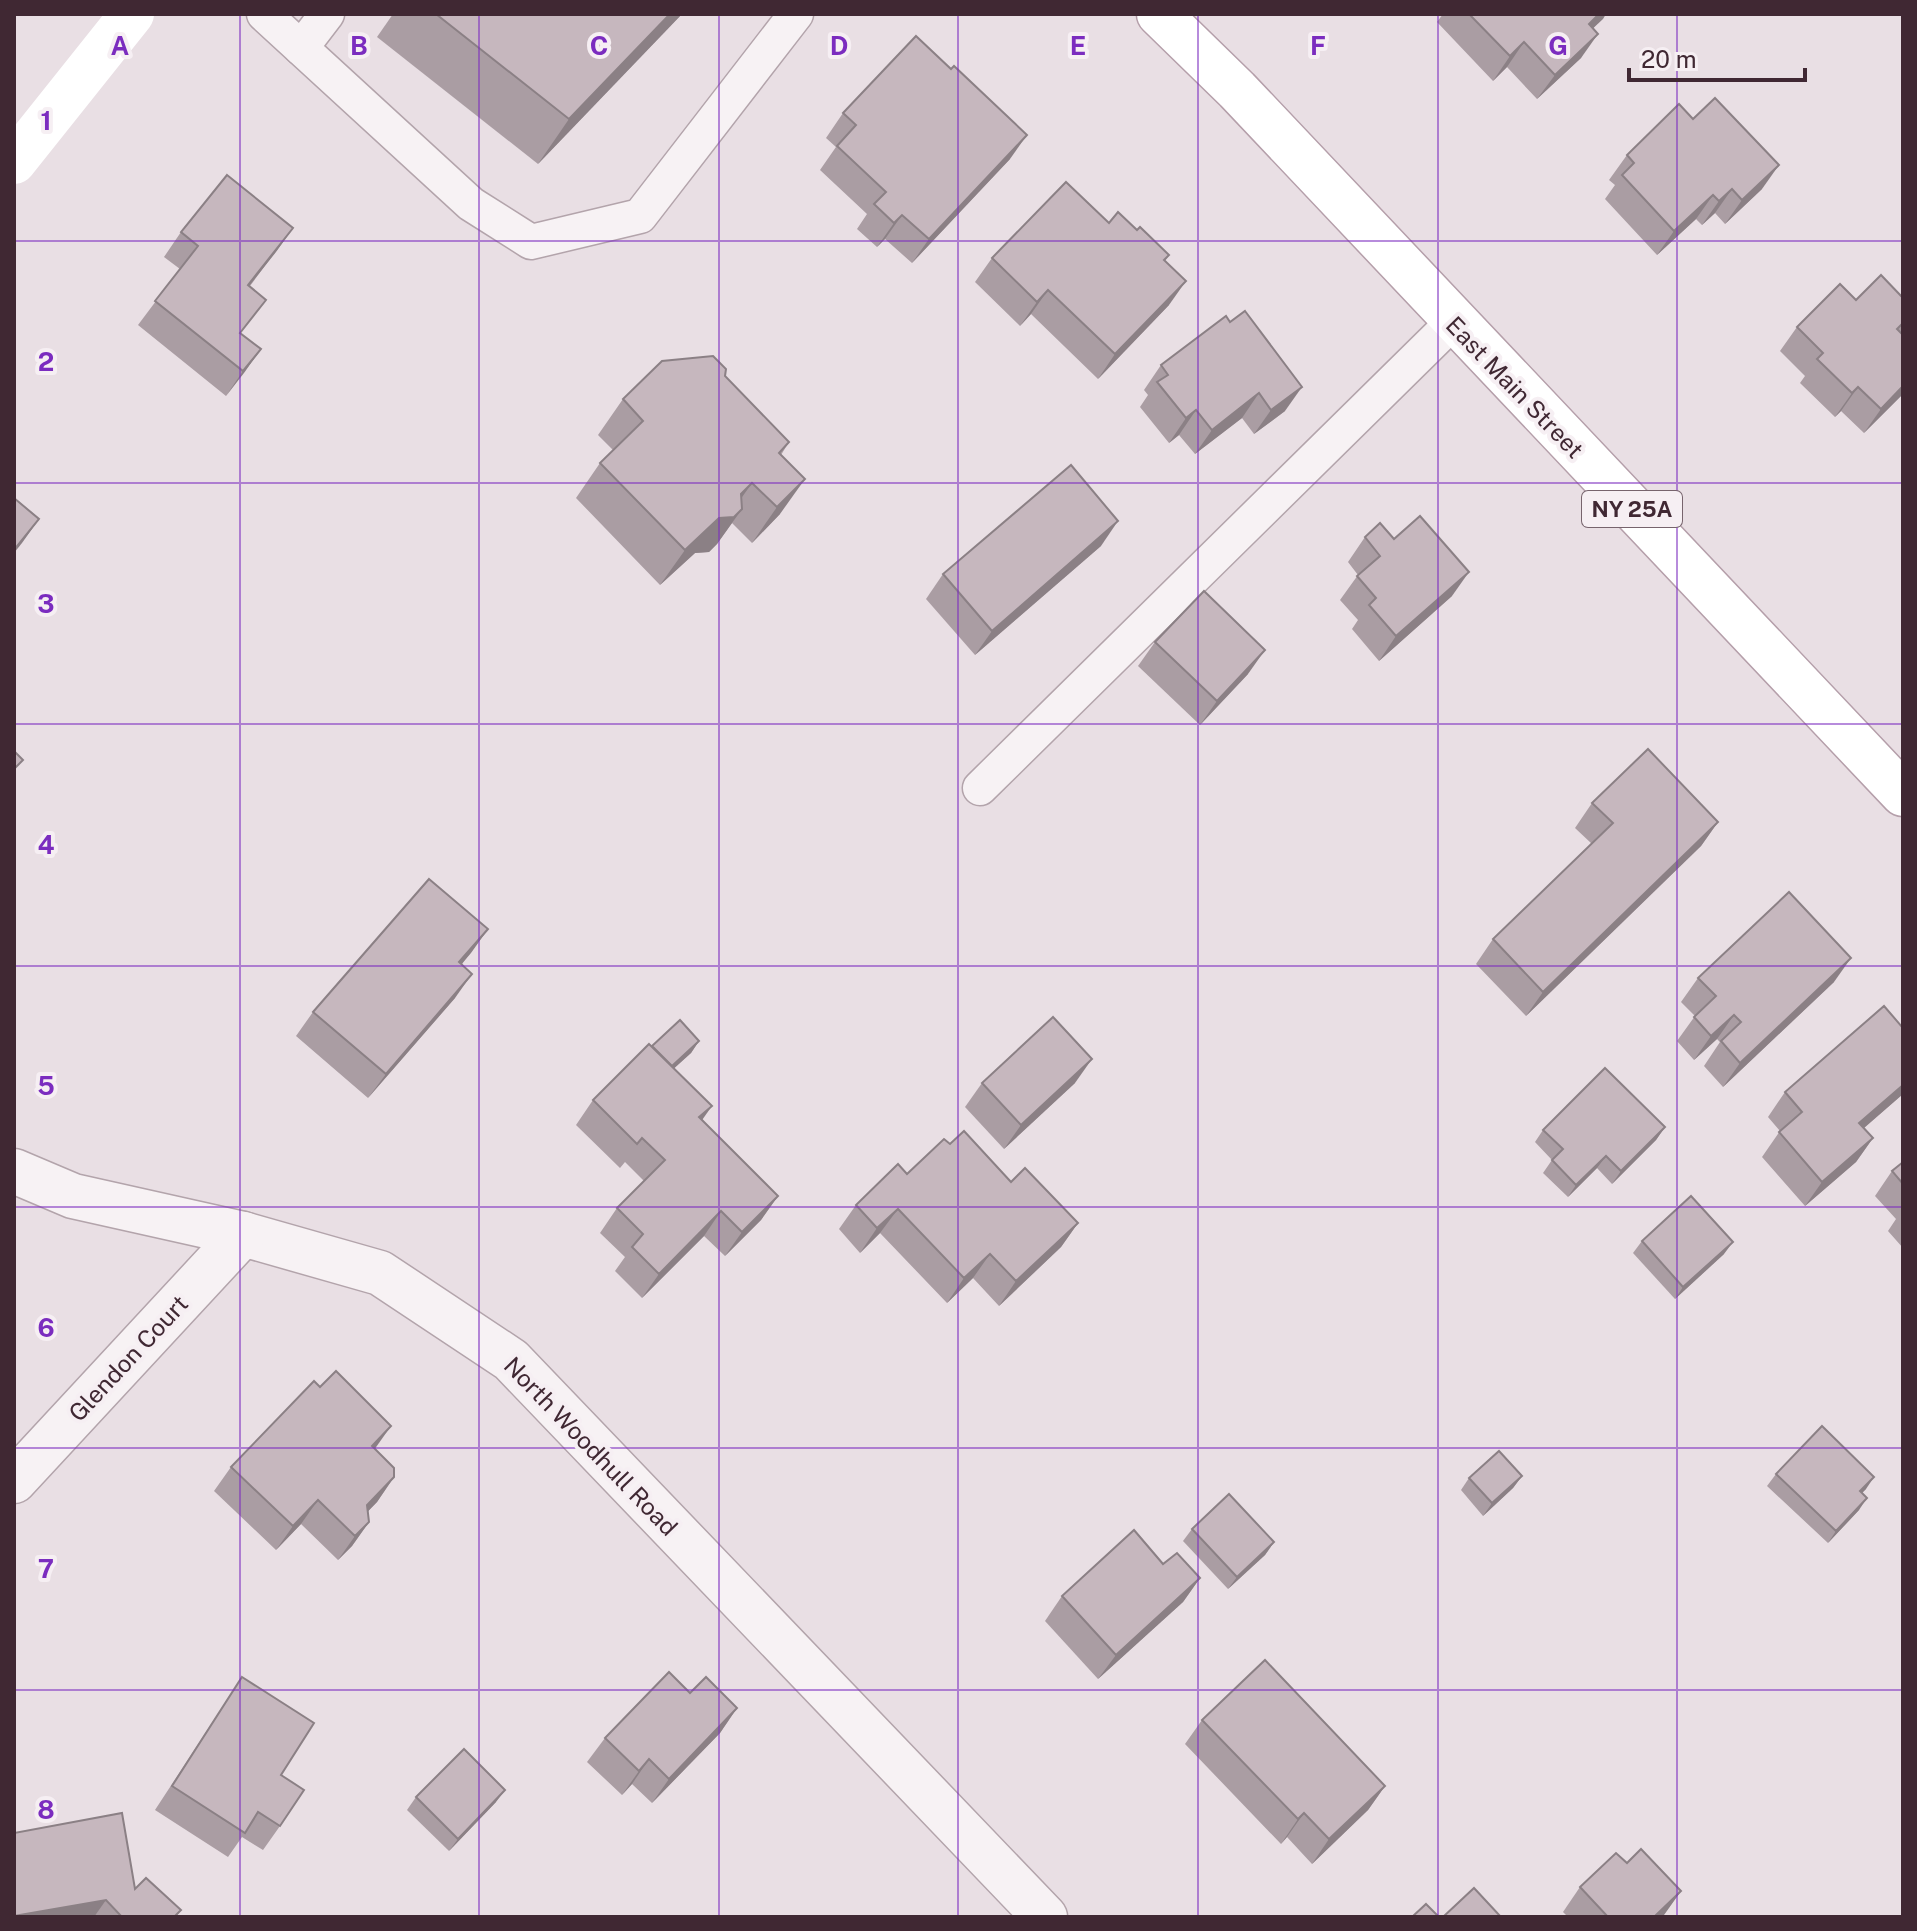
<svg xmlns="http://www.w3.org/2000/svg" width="1917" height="1931" viewBox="0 0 1917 1931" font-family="'Public Sans',sans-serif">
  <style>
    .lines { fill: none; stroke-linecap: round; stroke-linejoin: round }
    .service-casing { stroke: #b3a4ab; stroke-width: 37 }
    .minor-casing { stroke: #b3a4ab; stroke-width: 47 }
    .primary-casing { stroke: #b59faa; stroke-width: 47 }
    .service { stroke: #f7f2f4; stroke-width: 34 }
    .minor { stroke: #f7f2f4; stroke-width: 44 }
    .secondary { stroke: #fff; stroke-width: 44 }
    .primary { stroke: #fff; stroke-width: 44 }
    .wall { fill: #aa9da3 }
    .shaded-wall { fill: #8b8085 }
    .building { fill: #c6b7be; stroke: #8b8085; stroke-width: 2 }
    .grid { fill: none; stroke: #7b2cbf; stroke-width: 2; stroke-opacity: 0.55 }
    .labels { text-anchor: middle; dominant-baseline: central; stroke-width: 8; stroke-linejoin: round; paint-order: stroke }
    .shield { fill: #f6eff3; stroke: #77646d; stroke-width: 2 }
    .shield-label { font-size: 22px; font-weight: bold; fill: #402833 }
    .street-label { font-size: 24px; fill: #402833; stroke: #f6eff3 }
    .grid-label { font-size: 26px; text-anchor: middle; font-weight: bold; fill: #7b2cbf; stroke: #f6eff3; stroke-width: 8; stroke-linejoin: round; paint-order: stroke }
  </style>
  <rect width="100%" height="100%" fill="#e9dfe4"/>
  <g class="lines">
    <defs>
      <g id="service">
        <polyline points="264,14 471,204 531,242 640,216 796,14"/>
        <polyline points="301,48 327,14"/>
        <polyline points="980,788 1453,322"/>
      </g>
      <g id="minor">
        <polyline points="14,1171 73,1196 243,1234 380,1273 511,1360 1045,1917"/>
        <polyline points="14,1481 243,1234"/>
      </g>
      <polyline id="primary" points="1159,14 1237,90 1903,794"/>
    </defs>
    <use href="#service" class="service-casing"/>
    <use href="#minor" class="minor-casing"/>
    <use href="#primary" class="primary-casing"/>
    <use href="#service" class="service"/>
    <use href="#minor" class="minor"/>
    <polyline class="secondary" points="14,162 132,14"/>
    <use href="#primary" class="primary"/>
  </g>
  <g class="wall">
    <polygon points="393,14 682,14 538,164 377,37"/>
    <polygon points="1443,14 1606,14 1593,28 1581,58 1537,99 1507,67 1493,81 1437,22"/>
    <polygon points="843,113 1010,159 912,263 885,239 877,247 857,229 867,214 820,170 836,147 826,138"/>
    <polygon points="1627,155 1762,189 1725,224 1715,213 1702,225 1696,219 1657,255 1605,199 1615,185 1609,180"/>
    <polygon points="1109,223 1137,230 1169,255 1165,261 1169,305 1098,379 1031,314 1020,326 975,282 992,258"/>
    <polygon points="293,228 250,286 241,334 261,349 226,396 138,325 180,269 164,257 181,232"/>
    <polygon points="1903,298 1903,329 1900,332 1903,394 1864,433 1841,411 1835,417 1800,383 1805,376 1780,351 1797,327"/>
    <polygon points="1226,316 1285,411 1254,434 1242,418 1195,454 1179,435 1169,443 1140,407 1148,395 1144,390 1161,365"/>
    <polygon points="725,376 789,442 781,455 780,514 752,543 732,523 717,544 709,552 695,553 660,585 576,498 600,463 613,450 598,435 623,399"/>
    <polygon points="1365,537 1394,539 1452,596 1379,661 1352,629 1358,620 1340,600 1358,575 1348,562"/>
    <polygon points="1101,546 975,655 926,599 943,574"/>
    <polygon points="1155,642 1248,674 1200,725 1138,666"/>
    <polygon points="1592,803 1718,822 1701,846 1526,1016 1476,964 1493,939 1592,844 1575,828"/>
    <polygon points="488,929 462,964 455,998 368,1098 296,1036 313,1012"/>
    <polygon points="1698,978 1834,982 1723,1087 1704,1066 1720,1042 1717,1039 1694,1060 1677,1041 1695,1016 1681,1002"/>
    <polygon points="1903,1028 1903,1094 1864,1128 1873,1138 1856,1162 1805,1206 1762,1157 1780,1131 1768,1117 1785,1092"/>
    <polygon points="699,1041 691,1053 674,1068 702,1120 778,1196 761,1220 725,1256 704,1236 642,1298 615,1271 625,1257 600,1233 617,1208 644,1181 625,1162 620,1168 576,1125 593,1100 652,1046"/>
    <polygon points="982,1083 1075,1083 1004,1149 965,1107"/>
    <polygon points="1665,1127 1656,1140 1612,1184 1597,1168 1568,1197 1543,1173 1552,1160 1535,1142 1543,1130"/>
    <polygon points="950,1144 1078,1223 1061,1247 999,1306 973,1278 947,1303 880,1233 860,1253 839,1229 856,1205 907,1174"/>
    <polygon points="1903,1162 1903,1248 1888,1231 1896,1219 1875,1196 1892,1171"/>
    <polygon points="1642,1241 1724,1254 1675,1299 1633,1253"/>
    <polygon points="375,1449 394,1477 377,1502 368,1511 369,1522 352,1546 338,1560 301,1524 276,1550 214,1491 231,1467"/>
    <polygon points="1776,1474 1866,1489 1862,1493 1859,1510 1828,1543 1767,1486"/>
    <polygon points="1522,1476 1513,1488 1483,1516 1461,1490 1469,1478"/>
    <polygon points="1192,1529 1274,1542 1265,1555 1228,1589 1183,1541"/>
    <polygon points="1200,1578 1183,1602 1098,1679 1045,1621 1062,1596"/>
    <polygon points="242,1677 281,1775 280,1826 263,1850 242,1837 228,1857 155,1810"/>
    <polygon points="690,1693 737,1708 720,1733 652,1803 632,1784 622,1795 587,1762 605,1738"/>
    <polygon points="1202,1720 1385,1786 1368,1810 1312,1864 1287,1837 1281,1844 1185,1744"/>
    <polygon points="416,1797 496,1802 449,1851 407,1810"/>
    <polygon points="1627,1863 1681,1891 1662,1917 1568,1917 1563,1912 1580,1887"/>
    <polygon points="135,1889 181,1910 176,1917 14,1917"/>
  </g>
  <g class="shaded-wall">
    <polygon points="670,14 682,14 538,164 569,119"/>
    <polygon points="1599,14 1606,14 1603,19 1572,48 1589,24"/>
    <polygon points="1598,34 1581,58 1537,99 1555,75"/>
    <polygon points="1524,42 1507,67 1493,81 1510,56"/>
    <polygon points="1027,135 1010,159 912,263 929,239"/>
    <polygon points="1779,165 1762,189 1725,224 1742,200"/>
    <polygon points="1732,189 1715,213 1702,225 1719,201"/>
    <polygon points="1713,195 1696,219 1657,255 1674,231"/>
    <polygon points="902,215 885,239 877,247 894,223"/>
    <polygon points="293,228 276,252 231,309 248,285"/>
    <polygon points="1186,281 1169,305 1098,379 1115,354"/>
    <polygon points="1048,290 1031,314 1020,326 1037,302"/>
    <polygon points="261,349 244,373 226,396 243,371"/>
    <polygon points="1903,386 1903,394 1864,433 1881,409"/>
    <polygon points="1302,387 1285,411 1254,434 1271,410"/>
    <polygon points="1858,387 1841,411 1835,417 1852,393"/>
    <polygon points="1259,393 1242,418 1195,454 1212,430"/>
    <polygon points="1196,410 1179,435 1169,443 1186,418"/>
    <polygon points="805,479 780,514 752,543 777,507"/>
    <polygon points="752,483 728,517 742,509 717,544 709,552 695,553 660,585 685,550"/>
    <polygon points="39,519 22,543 14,553 14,550"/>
    <polygon points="1118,521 1101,546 975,655 992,631"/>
    <polygon points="1469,572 1452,596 1379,661 1396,636"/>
    <polygon points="1265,650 1248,674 1200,725 1217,701"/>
    <polygon points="1718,822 1701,846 1526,1016 1543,992"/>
    <polygon points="488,929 471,953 442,987 459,962"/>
    <polygon points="1851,958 1834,982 1723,1087 1740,1063"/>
    <polygon points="472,974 455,998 368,1098 386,1074"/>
    <polygon points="1734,1015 1717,1039 1694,1060 1711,1036"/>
    <polygon points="699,1041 691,1053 658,1083 666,1071"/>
    <polygon points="1092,1059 1075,1083 1004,1149 1021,1125"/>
    <polygon points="1903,1085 1903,1094 1842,1147 1859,1123"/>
    <polygon points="712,1106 695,1130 699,1117"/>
    <polygon points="1665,1127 1656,1140 1612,1184 1621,1171"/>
    <polygon points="1873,1138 1856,1162 1805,1206 1822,1182"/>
    <polygon points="1606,1156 1597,1168 1568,1197 1576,1185"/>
    <polygon points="778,1196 761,1220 725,1256 742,1232"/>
    <polygon points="898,1209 880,1233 860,1253 877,1228"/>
    <polygon points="721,1211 704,1236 642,1298 659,1274"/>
    <polygon points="1078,1223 1061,1247 999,1306 1016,1281"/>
    <polygon points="1733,1242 1724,1254 1675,1299 1683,1287"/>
    <polygon points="990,1254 973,1278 947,1303 964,1278"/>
    <polygon points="391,1426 374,1450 372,1446"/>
    <polygon points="1522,1476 1513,1488 1483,1516 1492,1503"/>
    <polygon points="394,1477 377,1502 350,1530 367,1505"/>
    <polygon points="1874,1477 1866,1489 1851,1504 1860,1491"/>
    <polygon points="1867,1498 1859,1510 1828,1543 1836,1531"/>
    <polygon points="318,1500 301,1524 276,1550 293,1526"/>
    <polygon points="369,1522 352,1546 338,1560 355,1536"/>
    <polygon points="1274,1542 1265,1555 1228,1589 1237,1577"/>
    <polygon points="1200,1578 1183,1602 1098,1679 1116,1655"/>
    <polygon points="737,1708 720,1733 652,1803 669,1779"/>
    <polygon points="649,1759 632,1784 622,1795 639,1771"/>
    <polygon points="1385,1786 1368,1810 1312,1864 1329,1839"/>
    <polygon points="505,1790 496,1802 449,1851 458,1839"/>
    <polygon points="1304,1813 1287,1837 1281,1844 1298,1819"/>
    <polygon points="1681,1891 1664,1915 1662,1917 1654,1917"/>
    <polygon points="106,1900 94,1917 14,1917 14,1916"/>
  </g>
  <g class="building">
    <polygon points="436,14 670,14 569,119"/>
    <polygon points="1469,14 1599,14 1589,24 1598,34 1555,75 1524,42 1510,56"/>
    <polygon points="916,36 951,69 954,66 1027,135 929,239 902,215 894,223 874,204 886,192 837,146 856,125 843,113"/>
    <polygon points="1715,98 1779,165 1742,200 1732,189 1719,201 1713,195 1674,231 1622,175 1634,163 1627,155 1679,104 1693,119"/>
    <polygon points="227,175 293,228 248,285 266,300 240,333 261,349 243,371 155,301 198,246 181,232"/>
    <polygon points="1066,182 1109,223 1118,212 1137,230 1140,227 1169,255 1164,260 1186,281 1115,354 1048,290 1037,302 992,258"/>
    <polygon points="1881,275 1903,298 1903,323 1897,329 1903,335 1903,386 1881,409 1858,387 1852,393 1817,359 1823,353 1797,327 1840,284 1856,300"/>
    <polygon points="1245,311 1302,387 1271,410 1259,393 1212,430 1196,410 1186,418 1157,382 1168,375 1161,365 1226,316 1230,322"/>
    <polygon points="713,356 726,369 725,376 789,442 779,453 805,479 777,507 752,483 741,494 742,509 734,517 719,518 685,550 600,463 643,421 623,399 662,361"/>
    <polygon points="1071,465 1118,521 992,631 943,574"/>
    <polygon points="14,498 39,519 14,550"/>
    <polygon points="1420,516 1469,572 1396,636 1369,605 1376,598 1357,576 1380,556 1365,537 1380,523 1394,539"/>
    <polygon points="1204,591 1265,650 1217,701 1155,642"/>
    <polygon points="1648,749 1718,822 1543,992 1493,939 1613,823 1592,803"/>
    <polygon points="14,751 23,760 14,769"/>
    <polygon points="429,879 488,929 459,962 472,974 386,1074 313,1012"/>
    <polygon points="1789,892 1851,958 1740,1063 1721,1041 1741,1022 1734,1015 1711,1036 1694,1017 1716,996 1698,978"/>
    <polygon points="1884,1006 1903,1028 1903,1085 1859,1123 1873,1138 1822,1182 1779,1132 1802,1112 1785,1092"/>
    <polygon points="1053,1017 1092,1059 1021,1125 982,1083"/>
    <polygon points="680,1020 699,1041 672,1066 652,1046"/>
    <polygon points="649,1044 712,1106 699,1117 778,1196 742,1232 721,1211 659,1274 632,1247 643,1234 617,1208 665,1160 642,1138 637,1144 593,1100"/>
    <polygon points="1605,1068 1665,1127 1621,1171 1606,1156 1576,1185 1552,1160 1563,1149 1543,1130"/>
    <polygon points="964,1131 1011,1182 1025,1168 1078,1223 1016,1281 990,1254 964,1278 898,1209 877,1228 856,1205 898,1164 907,1174 944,1139 950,1144"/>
    <polygon points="1903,1162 1903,1184 1892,1171"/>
    <polygon points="1691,1196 1733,1242 1683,1287 1642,1241"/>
    <polygon points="336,1371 391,1426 372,1446 394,1468 394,1477 367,1505 369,1522 355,1536 318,1500 293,1526 231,1467 314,1381 320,1387"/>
    <polygon points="1822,1426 1874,1477 1860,1491 1867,1498 1836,1531 1776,1474"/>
    <polygon points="1499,1451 1522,1476 1492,1503 1469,1478"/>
    <polygon points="1229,1494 1274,1542 1237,1577 1192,1529"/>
    <polygon points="1134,1530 1163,1564 1177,1553 1200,1578 1116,1655 1062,1596"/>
    <polygon points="1265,1660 1385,1786 1329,1839 1304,1813 1298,1819 1202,1720"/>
    <polygon points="669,1672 690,1693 706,1677 737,1708 669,1779 649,1759 639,1771 605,1738"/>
    <polygon points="242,1677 314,1723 281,1775 304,1790 280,1826 258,1812 245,1833 172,1786"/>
    <polygon points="464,1749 505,1790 458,1839 416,1797"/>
    <polygon points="122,1813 135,1889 146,1878 181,1910 174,1917 122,1917 106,1900 14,1916 14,1833"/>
    <polygon points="1641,1849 1681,1891 1654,1917 1608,1917 1580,1887 1616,1853 1627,1863"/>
    <polygon points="1474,1888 1501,1917 1443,1917"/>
    <polygon points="1426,1904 1439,1917 1412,1917"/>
  </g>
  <path class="grid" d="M 240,14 L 240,1917M 479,14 L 479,1917M 719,14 L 719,1917M 958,14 L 958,1917M 1198,14 L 1198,1917M 1438,14 L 1438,1917M 1677,14 L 1677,1917M 14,241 L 1903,241M 14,483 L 1903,483M 14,724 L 1903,724M 14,966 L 1903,966M 14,1207 L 1903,1207M 14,1448 L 1903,1448M 14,1690 L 1903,1690"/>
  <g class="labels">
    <rect class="shield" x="1582" y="491" width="100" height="36" rx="6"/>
    <g class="shield-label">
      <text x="1632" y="509">NY 25A</text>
    </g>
    <g class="street-label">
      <text transform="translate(1515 387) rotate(46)">East Main Street</text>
      <text transform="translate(128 1358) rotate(-47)">Glendon Court</text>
      <text transform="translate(591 1446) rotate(46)">North Woodhull Road</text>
    </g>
  </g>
  <g class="grid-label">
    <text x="120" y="55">A</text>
    <text x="359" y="55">B</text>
    <text x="599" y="55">C</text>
    <text x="839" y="55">D</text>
    <text x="1078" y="55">E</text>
    <text x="1318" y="55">F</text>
    <text x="1558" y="55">G</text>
    <text x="46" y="130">1</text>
    <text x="46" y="371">2</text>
    <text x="46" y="613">3</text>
    <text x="46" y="854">4</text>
    <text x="46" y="1095">5</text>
    <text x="46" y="1337">6</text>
    <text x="46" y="1578">7</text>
    <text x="46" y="1819">8</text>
  </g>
  <rect width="1917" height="1931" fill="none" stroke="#402833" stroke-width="32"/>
  <path d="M1629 68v12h176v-12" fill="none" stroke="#402833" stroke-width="4"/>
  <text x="1641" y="68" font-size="24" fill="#402833" stroke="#f6eff3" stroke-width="6" paint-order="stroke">20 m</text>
</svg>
